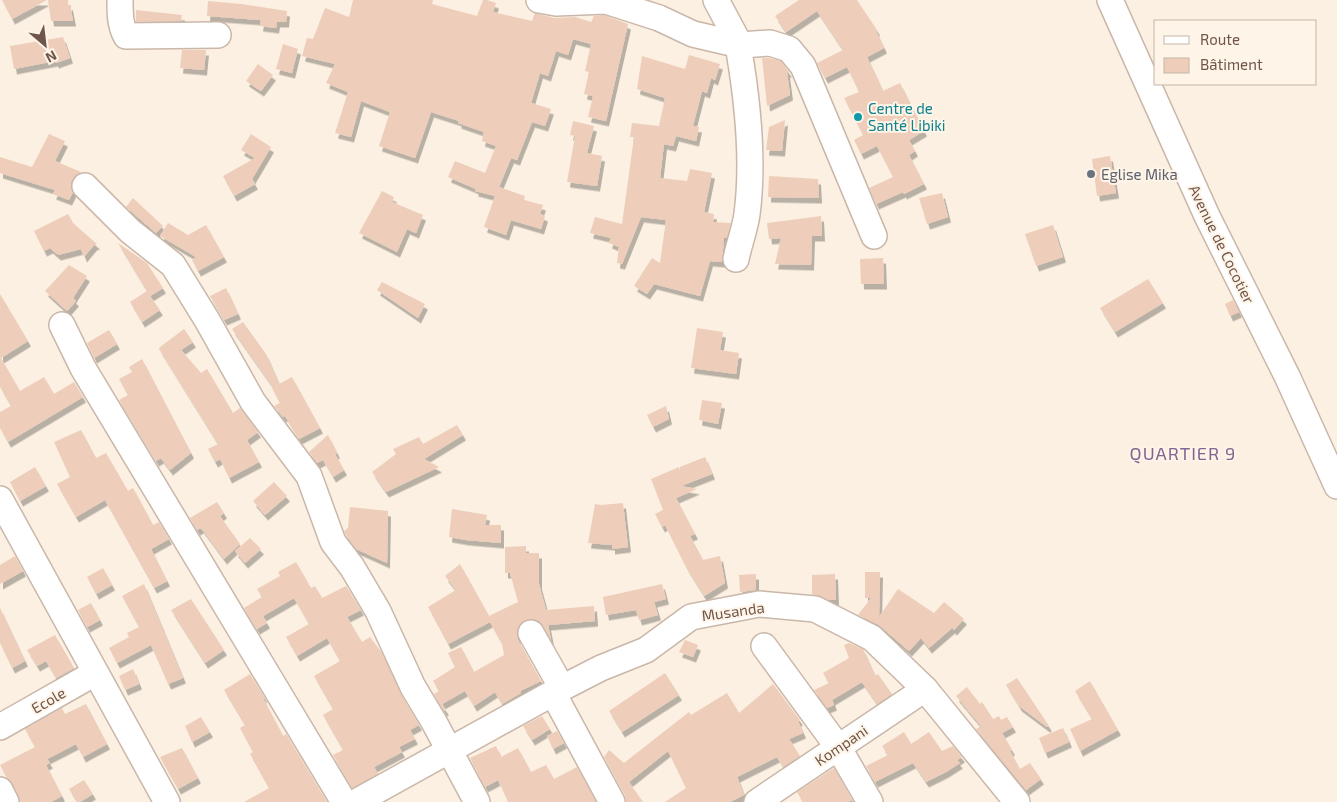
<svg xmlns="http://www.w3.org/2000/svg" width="1337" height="802" viewBox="0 0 1337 802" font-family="'Exo 2',sans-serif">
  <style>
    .building { fill: #eeceba; filter: url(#shadow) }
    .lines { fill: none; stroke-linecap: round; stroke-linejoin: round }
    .minor-casing { stroke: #cab7a9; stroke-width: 28 }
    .minor { stroke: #fff; stroke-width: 25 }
    .culture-dot { fill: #0f9aa8; stroke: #fef4e7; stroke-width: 2 }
    .worship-dot { fill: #6b7280; stroke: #fef4e7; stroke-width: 2 }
    .labels { text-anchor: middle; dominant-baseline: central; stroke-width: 4; stroke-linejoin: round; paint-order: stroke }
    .culture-label { font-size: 15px; fill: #0d838f; stroke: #fef4e7; text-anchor: start }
    .worship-label { font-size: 15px; fill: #5b616d; stroke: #fef4e7; text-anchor: start }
    .street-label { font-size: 15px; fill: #70564a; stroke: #fef4e7 }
    .quarter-label { font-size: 18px; letter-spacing: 1px; fill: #836593; stroke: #fef4e7 }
  </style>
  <defs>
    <filter id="shadow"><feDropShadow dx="3" dy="5.5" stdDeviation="0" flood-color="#0004"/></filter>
  </defs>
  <rect width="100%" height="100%" fill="#fbf0e1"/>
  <g class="building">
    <polygon points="2,0 47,0 12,19"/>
    <polygon points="48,0 68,0 68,5 70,5 73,21 51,21"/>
    <polygon points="353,0 433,0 432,4 477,16 483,0 487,0 496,3 493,12 532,21 535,13 554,18 575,17 591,22 594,16 604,15 628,24 606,121 588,117 593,96 584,94 589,72 585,71 591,44 573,39 568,55 556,51 548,76 540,73 531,103 551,109 545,126 532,122 517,160 511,158 499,187 525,196 524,200 543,205 540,214 545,216 541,229 511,220 506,235 484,227 495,196 475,191 476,189 448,177 455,161 485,173 496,146 482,141 484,132 458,123 459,121 431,112 415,158 379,146 390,112 361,101 351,137 335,133 348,92 326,83 335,64 302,56 307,38 313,39 325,8 349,17"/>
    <polygon points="799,0 857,0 877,30 876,31 884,48 867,57 883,91 900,83 924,131 909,140 915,151 909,155 924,184 904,194 903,192 876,204 869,188 893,177 877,146 861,154 854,140 863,135 844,98 859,92 847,67 825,78 817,63 843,50 817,11 786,32 775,16"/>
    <polygon points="208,1 241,4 287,11 286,22 277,22 276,28 260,26 261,20 207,16"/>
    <polygon points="136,10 182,15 181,21 136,22"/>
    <polygon points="63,37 70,58 56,63 55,61 14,69 10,46"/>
    <polygon points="283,44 298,49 292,73 276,69"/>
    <polygon points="182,50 206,50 204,70 180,68"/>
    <polygon points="689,55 720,64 715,80 711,78 707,93 702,91 693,126 699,127 696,141 676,136 673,146 664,144 660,178 687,181 690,169 712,173 704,212 714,214 713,222 731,223 727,238 724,237 722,262 710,261 700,296 654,284 647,294 634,286 652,258 660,263 666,220 641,217 622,264 617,263 619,247 609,243 611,238 590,233 595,217 622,224 634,137 630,137 632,123 659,126 665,98 637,89 642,56 685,69"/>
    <polygon points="762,58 768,58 781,61 789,72 787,72 790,95 767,106"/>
    <polygon points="258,64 273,75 261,91 246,81"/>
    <polygon points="785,120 782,151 766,150 769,127"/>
    <polygon points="573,121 594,126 587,153 602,156 597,186 567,182 575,136 570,135"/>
    <polygon points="49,134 65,141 55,161 81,172 75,176 71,182 73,192 69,200 53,194 55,190 0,173 0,157 32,167"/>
    <polygon points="251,134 271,147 252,179 255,184 234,196 223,176 255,158 241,150"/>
    <polygon points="1110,156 1116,193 1097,196 1092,159"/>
    <polygon points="769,176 818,179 819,198 768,197"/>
    <polygon points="382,191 394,197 392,202 423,215 416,233 407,229 397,252 359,233"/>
    <polygon points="942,193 948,217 927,224 919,198"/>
    <polygon points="133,198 163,226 156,233 126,207"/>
    <polygon points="68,214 73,223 97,244 94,245 84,257 81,249 58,255 50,248 44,251 34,231"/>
    <polygon points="821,216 822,236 812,236 811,265 775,264 781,238 769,239 767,223"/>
    <polygon points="168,223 188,235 206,225 224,257 198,271 192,260 196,257 160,236"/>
    <polygon points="1053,225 1063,257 1036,266 1025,234"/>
    <polygon points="118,243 147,263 163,288 150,296 160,310 142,322 130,302 147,291"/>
    <polygon points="883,258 884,284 861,284 860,259"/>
    <polygon points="69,265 87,276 73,298 76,301 67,311 45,291"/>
    <polygon points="1148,279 1163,303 1115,332 1100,308"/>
    <polygon points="382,282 425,304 418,318 377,290"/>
    <polygon points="226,288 238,314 224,320 210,296"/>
    <polygon points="0,294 28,341 1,358 20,391 44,377 54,394 74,382 83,397 8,442 0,428 0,412 11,406 0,387"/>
    <polygon points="1233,300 1239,312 1230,316 1225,304"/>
    <polygon points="243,322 266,354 279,384 292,377 320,428 299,439 285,416 283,417 274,406 280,403 272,388 273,387 232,329"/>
    <polygon points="697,328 723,332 720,350 739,353 736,374 691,368"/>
    <polygon points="184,329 193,342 181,350 201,373 207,369 233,413 240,408 258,432 247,440 259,462 229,478 220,459 215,462 208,449 218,444 159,349 160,347"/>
    <polygon points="109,330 117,344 94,358 87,343"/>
    <polygon points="142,359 191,453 170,470 161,458 156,461 119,400 128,395 119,379 132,372 129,367"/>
    <polygon points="702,400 722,403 718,424 699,420"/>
    <polygon points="666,406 669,419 653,427 647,415"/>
    <polygon points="457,425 463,435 424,459 439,467 386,492 372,472 396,454 393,449 419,437 423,444"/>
    <polygon points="81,430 96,458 106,453 128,491 133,488 153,525 159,522 169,539 151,549 167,581 154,588 105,500 76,517 57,484 70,477 54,442"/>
    <polygon points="328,435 337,453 335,454 344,470 333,477 323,460 317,463 309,452"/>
    <polygon points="705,457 712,474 681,486 697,489 676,498 695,534 690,536 703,560 720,556 725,583 704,596 687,569 665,525 662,527 655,514 663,510 651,479 679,467 680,471 680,467"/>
    <polygon points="35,467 46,486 20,501 10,482"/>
    <polygon points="274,482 287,496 265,515 253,501"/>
    <polygon points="217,502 224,513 220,516 240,544 224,559 201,528 197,530 190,518"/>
    <polygon points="623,503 628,547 612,549 612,545 588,543 595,504 601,505"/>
    <polygon points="350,507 388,511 387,563 356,549 346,535 344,531 348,528"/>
    <polygon points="452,509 487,515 485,525 501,525 501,543 466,540 449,537"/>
    <polygon points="250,538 261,549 245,563 235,551"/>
    <polygon points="526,546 526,553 539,553 539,584 546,610 594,606 595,621 548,625 551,640 539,621 531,619 524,621 519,625 517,632 518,640 541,681 520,691 521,693 502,704 495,692 474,706 465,691 442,704 446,710 444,711 434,694 439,691 433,681 455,667 448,653 461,647 474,672 504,655 502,644 490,622 448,644 428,607 456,590 445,576 460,564 489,616 518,602 510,573 505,573 505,547"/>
    <polygon points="15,556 23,571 0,584 0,565"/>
    <polygon points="296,562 311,588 315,586 322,598 346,586 361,610 347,617 362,642 370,637 382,653 400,693 419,725 410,730 415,739 399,747 402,752 374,767 378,774 352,788 333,755 343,750 323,715 333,709 314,676 340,661 327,638 297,656 286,637 309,624 294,598 263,616 267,623 257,629 244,608 262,597 257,589 280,576 278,572"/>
    <polygon points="103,568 112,585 96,594 87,577"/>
    <polygon points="865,572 880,572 879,617 898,589 934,613 944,602 964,619 954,630 952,628 929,648 921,638 909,651 879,625 858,615 871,598 865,598"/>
    <polygon points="756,574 756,590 740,592 739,575"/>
    <polygon points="835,574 836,600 829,600 812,594 812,575"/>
    <polygon points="144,584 183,678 168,684 151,645 117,663 109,648 129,637 127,633 139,627 122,596"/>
    <polygon points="662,584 666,599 654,602 658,615 639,620 636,610 606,615 603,597"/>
    <polygon points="191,599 224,650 205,663 171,610"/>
    <polygon points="91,603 100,620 87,627 78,610"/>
    <polygon points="0,608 25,661 12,668 0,643"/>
    <polygon points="55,635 74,668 56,678 46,661 37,666 27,650"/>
    <polygon points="685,640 698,645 693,657 679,652"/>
    <polygon points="849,643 863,649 875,676 878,674 892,694 877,704 862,682 832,700 834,705 827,708 814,690 829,683 823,673 849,658 844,645"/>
    <polygon points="133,669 139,684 125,690 119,676"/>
    <polygon points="665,673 679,695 622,732 609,711"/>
    <polygon points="250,674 264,697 263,698 283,736 286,734 327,802 244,802 269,788 250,754 253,752 240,728 245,725 224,690"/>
    <polygon points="1017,678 1049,726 1047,727 1019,706 1006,685"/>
    <polygon points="1090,681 1118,730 1080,751 1070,729 1092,719 1075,691"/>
    <polygon points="773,684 800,720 798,721 803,733 789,739 800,756 783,767 777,757 737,777 744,795 730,802 665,802 686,788 668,751 629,782 643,802 626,802 625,795 604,757 609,750 624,763 689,712 691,715 727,693 739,713"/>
    <polygon points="967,687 980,704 982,702 993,719 999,716 1001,720 1007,717 1013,727 1002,733 1012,750 1010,751 1020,769 1030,763 1041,779 1026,790 1027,791 976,729 981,726 956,696"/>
    <polygon points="86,704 107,744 83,757 76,744 47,759 50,763 46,765 62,796 51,802 20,802 13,784 7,778 0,765 35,747 25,729 62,708 65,714"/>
    <polygon points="542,716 550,729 532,740 523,726"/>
    <polygon points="201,717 210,732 192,742 185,726"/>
    <polygon points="1063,728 1069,742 1045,753 1039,738"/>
    <polygon points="557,731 564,743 553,749 547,736"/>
    <polygon points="904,732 911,744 929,732 942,751 953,746 962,757 957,760 960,763 946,772 926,782 913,763 875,782 866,766 888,755 882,746"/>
    <polygon points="496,746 501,757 518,748 531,772 546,765 554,779 577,767 596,802 508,802 498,780 485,787 470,758"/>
    <polygon points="182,748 198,778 178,789 160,757"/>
    <polygon points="834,768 852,800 848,802 803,802 797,792"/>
    <polygon points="84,780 93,794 80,802 77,802 69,789"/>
  </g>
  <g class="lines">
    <defs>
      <g id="minor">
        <path d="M 120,0 C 120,13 120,25 126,36 L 218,35"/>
        <path d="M 539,0 L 556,3 L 606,1 L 659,18 L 693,34 L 740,45 L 739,51 C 748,104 754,161 747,214 C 745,229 739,244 736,259"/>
        <polyline points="716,0 740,45 770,43 789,49 803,66 874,236"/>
        <polyline points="1110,0 1207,216 1287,376 1337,486"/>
        <polyline points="85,186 130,231 173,265 207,320 253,402 309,476 333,542 352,567 378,611 413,687 434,722 477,802"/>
        <polyline points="62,325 83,368 344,802"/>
        <polyline points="0,499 167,802"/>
        <polyline points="531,633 562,688"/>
        <polyline points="764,646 838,747 870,802"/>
        <polyline points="553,693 612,802"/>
        <polyline points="0,727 95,673"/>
        <polyline points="0,790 6,802"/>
        <polyline points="356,802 562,688 601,668 646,650 691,617 759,604 815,609 872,638 925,689 1017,802"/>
        <polyline points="757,802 925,689"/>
      </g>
    </defs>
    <use href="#minor" class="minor-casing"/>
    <use href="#minor" class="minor"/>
  </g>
  <circle class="culture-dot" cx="858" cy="117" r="5"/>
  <circle class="worship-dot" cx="1091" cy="174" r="5"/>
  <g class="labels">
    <g class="culture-label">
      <text x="868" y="108">Centre de<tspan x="868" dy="17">Santé Libiki</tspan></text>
    </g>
    <g class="worship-label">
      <text x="1101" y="174">Eglise Mika</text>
    </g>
    <g class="street-label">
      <text transform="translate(1222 244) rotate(64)">Avenue de Cocotier</text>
      <text transform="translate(733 611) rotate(-8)">Musanda</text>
      <text transform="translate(48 700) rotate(-30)">Ecole</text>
      <text transform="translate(841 745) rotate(-34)">Kompani</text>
    </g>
    <g class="quarter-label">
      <text x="1183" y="453">QUARTIER 9</text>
    </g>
  </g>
  <rect x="1154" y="20" width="162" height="65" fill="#fef4e7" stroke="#c5b5a8"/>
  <rect x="1164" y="36" width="25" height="8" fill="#ffffff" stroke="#c5b5a8"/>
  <text x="1200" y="45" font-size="15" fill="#70564a">Route</text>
  <rect x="1164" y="58" width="25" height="15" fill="#eeceba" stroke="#c5b5a8"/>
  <text x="1200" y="70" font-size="15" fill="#70564a">Bâtiment</text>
  <g transform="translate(45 45) rotate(152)" stroke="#fef4e7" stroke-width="4" paint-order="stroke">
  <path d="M0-4L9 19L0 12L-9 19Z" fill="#70564a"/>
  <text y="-8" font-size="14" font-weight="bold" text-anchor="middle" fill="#70564a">N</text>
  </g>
</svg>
